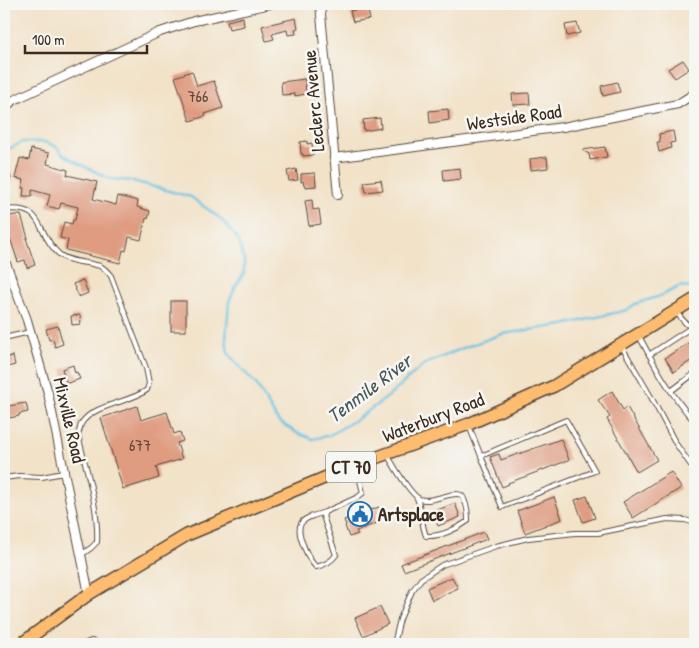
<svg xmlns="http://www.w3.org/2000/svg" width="699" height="648" viewBox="0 0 699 648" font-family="'Patrick Hand',sans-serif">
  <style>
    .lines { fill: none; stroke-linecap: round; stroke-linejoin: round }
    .stream { stroke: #64c1e2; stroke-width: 2.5 }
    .building { fill: #df9c81 }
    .service-casing { stroke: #564638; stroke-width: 6 }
    .minor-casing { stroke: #564638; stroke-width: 10 }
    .primary-casing { stroke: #564638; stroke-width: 14 }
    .service { stroke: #fff; stroke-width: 4 }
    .minor { stroke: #fff; stroke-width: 8 }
    .primary { stroke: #fdbc70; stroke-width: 11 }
    .labels { text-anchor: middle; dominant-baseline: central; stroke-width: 5; stroke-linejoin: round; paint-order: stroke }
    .number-label { font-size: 16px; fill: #644637 }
    .shield { fill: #f6f6f2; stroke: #73675e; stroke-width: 1 }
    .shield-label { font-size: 18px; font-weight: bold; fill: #3b2a1e }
    .street-label { font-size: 19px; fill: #3b2a1e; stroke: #f6f6f2 }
    .poi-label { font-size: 19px; font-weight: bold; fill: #3b2a1e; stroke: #f6f6f2; text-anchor: start }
    .water-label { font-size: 20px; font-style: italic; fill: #475759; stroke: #f6f6f2 }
  </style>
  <rect width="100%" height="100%" fill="#f6f6f2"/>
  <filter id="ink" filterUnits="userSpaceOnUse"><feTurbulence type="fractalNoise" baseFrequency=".02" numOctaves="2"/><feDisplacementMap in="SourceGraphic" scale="10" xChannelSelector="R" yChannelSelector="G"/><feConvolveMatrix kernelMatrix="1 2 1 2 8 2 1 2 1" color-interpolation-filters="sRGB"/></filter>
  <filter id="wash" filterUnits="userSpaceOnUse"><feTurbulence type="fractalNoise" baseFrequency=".0096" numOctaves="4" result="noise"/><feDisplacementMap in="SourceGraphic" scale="20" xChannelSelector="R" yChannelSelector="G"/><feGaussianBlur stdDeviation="1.12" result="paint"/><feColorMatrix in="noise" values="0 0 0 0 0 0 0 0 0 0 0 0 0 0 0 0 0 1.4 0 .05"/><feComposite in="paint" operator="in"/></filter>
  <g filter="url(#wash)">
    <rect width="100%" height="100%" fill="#f2e2c8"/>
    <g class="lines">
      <polyline class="stream" points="4,150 11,148 22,142 45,142 57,147 63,154 80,164 110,179 133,181 191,197 221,219 239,241 244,261 244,274 235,287 229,302 226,339 228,353 239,366 256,384 278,421 297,433 313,439 330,435 357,419 389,396 423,365 463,348 502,334 563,325 627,310 635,304 660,296 681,286 692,288 695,291"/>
    </g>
    <g id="blocks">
      <g class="building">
        <polygon points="367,7 370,19 353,22 350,11"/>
        <polygon points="243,17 244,26 229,29 227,21"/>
        <polygon points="296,18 298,28 295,29 296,34 288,35 287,30 272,34 274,39 266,41 262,26"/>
        <polygon points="577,23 580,33 567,36 565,25"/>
        <polygon points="683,60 689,69 675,78 668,69"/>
        <polygon points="192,71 197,86 214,81 223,108 205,114 206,116 190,121 175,77"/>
        <polygon points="305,79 306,94 295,96 295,94 282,95 281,82"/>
        <polygon points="617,82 620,92 603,96 601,86"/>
        <polygon points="529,93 530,104 513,105 512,94"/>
        <polygon points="448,109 449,120 430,123 429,111"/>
        <polygon points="380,118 381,128 364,131 363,120"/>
        <polygon points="673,131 675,142 670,143 671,148 659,152 657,142 660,142 659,134"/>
        <polygon points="307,141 307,144 312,143 313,155 303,156 303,154 301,154 300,142"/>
        <polygon points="605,147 607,157 590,160 589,154 582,150"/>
        <polygon points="31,149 49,153 47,164 68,170 67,175 97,182 93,199 116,205 118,196 138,201 137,207 150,211 148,219 146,218 141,240 129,237 126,251 123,250 120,263 66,250 68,240 60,238 64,222 72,224 73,220 75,220 78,207 61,203 59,209 47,206 50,195 32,190 32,196 23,196 24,188 22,188 24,180 15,178 20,158 29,160"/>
        <polygon points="547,157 548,168 531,170 530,159"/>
        <polygon points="4,159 7,159 11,179 4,180"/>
        <polygon points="460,168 461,179 444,181 443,170"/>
        <polygon points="296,169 298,180 289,181 287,171"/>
        <polygon points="315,173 316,186 306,187 306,186 304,186 303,181 301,182 301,174"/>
        <polygon points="381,180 383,190 366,192 364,182"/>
        <polygon points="312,200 313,210 319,209 321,224 309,226 305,201"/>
        <polygon points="14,215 21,215 28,238 26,238 35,265 27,268 25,260 18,262 9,235 4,236 4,218"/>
        <polygon points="83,280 88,293 79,297 73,284"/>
        <rect x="171" y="301" width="15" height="30"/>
        <polygon points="80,315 81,324 72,325 71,316"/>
        <polygon points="58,326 63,344 55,347 53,339 49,340 46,329"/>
        <polygon points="695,339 695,358 674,372 665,358"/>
        <polygon points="13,356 15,365 4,368 4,358"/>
        <polygon points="73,365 75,373 77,372 80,379 68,383 66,382 62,369"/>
        <polygon points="612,391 623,410 627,407 657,460 637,472 607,419 610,417 598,400"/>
        <polygon points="26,403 28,412 19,414 19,416 4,419 4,409 8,408 8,406"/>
        <polygon points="137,406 141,420 167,412 174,434 180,432 183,441 177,443 182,459 156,467 159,478 123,489 101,418"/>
        <polygon points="561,439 569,460 508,483 509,484 502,487 490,457 499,454 501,460"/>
        <polygon points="671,472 681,488 633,518 623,502"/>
        <polygon points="587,496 595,518 583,522 575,500"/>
        <polygon points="554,497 562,519 525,533 517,511"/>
        <polygon points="455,503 460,517 438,526 433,512"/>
        <polygon points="379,507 381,513 379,514 382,521 356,531 358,534 349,537 345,526 346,525 344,520 350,518 350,516 356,513 357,515"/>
        <polygon points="484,532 487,539 404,571 401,564"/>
        <polygon points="452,577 458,588 432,600 427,588"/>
        <polygon points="380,607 388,624 363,636 355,618"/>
      </g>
    </g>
  </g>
  <g filter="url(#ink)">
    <use href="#blocks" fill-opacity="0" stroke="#564638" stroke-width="1"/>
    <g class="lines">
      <defs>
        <g id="service">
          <path d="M 4,210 C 46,204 35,233 59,254 C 67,261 81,262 92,264 C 94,265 97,265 100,266 C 104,268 108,272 111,276 L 146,368 L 149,383 L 147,390 C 129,403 93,404 81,424 C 80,428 79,432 78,435 C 86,469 99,508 97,542 L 91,548 L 81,555"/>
          <path d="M 677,313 C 682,319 687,327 695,328"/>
          <path d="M 639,336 C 655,366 672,397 695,422"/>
          <polyline points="4,338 30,332"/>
          <polyline points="622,347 650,395 676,444 695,471"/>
          <polyline points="649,355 692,327"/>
          <polyline points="671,391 695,373"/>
          <polyline points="469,426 481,456 566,420 595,471 502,507 481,456"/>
          <path d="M 388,456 C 394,466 410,495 420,499 C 431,504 453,490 461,495 C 464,497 464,499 465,502 C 468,508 468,514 468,521 C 457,529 440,537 426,536 C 421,523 422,511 417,498"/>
          <polyline points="4,478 19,476 42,477 63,473"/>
          <path d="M 325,512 C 302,519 293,521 304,547 C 308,556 309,560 316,567 C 325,565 331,562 336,555 L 323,516 L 325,512 L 358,497 L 363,493 L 357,467"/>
          <polyline points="84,644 91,641 95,642 96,644"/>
          <polyline points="394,644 400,619 412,591 421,579 442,565 496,546 528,538 575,533 598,533 667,519 685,520 695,523"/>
        </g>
        <g id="minor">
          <polyline points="320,4 338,195"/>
          <polyline points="4,108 14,100 160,32 194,21 270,4"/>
          <polyline points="334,158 563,127 678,104 695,93"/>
          <polyline points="4,258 27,320 48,393 89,594"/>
        </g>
        <polyline id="primary" points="21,644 89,594 187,535 353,466 469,424 554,386 695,299"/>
      </defs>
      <use href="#service" class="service-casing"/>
      <use href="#minor" class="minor-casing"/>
      <use href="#primary" class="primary-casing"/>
      <use href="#service" class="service"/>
      <use href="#minor" class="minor"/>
      <use href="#primary" class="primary"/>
    </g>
  </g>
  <defs>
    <symbol id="civic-ring" viewBox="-11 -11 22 22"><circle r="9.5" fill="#f6f6f2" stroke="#1f6fb2" stroke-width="1.5"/><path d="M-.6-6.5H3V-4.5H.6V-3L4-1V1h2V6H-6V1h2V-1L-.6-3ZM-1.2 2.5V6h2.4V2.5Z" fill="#1f6fb2"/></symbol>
  </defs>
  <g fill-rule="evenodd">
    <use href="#civic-ring" x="346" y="500" width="28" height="28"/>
  </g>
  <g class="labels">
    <g class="number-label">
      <text x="198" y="96">766</text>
      <text x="140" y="445">677</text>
    </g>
    <rect class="shield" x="326" y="451.5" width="50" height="31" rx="4"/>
    <g class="shield-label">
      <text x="351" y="467">CT 70</text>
    </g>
    <g class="street-label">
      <text transform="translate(313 101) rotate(-95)">Leclerc Avenue</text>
      <text transform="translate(514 117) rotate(-8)">Westside Road</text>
      <text transform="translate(433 417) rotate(-21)">Waterbury Road</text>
      <text transform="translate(70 420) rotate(77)">Mixville Road</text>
    </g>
    <g class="poi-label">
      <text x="378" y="514">Artsplace</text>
    </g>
    <g class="water-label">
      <text transform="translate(369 388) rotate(-37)">Tenmile River</text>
    </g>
  </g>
  <rect width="699" height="648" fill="none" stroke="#f6f6f2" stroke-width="20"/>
  <path d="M25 45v8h122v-8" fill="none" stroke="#3b2a1e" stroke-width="2.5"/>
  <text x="32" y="45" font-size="15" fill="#3b2a1e" stroke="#f6f6f2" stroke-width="4" paint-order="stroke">100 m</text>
</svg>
